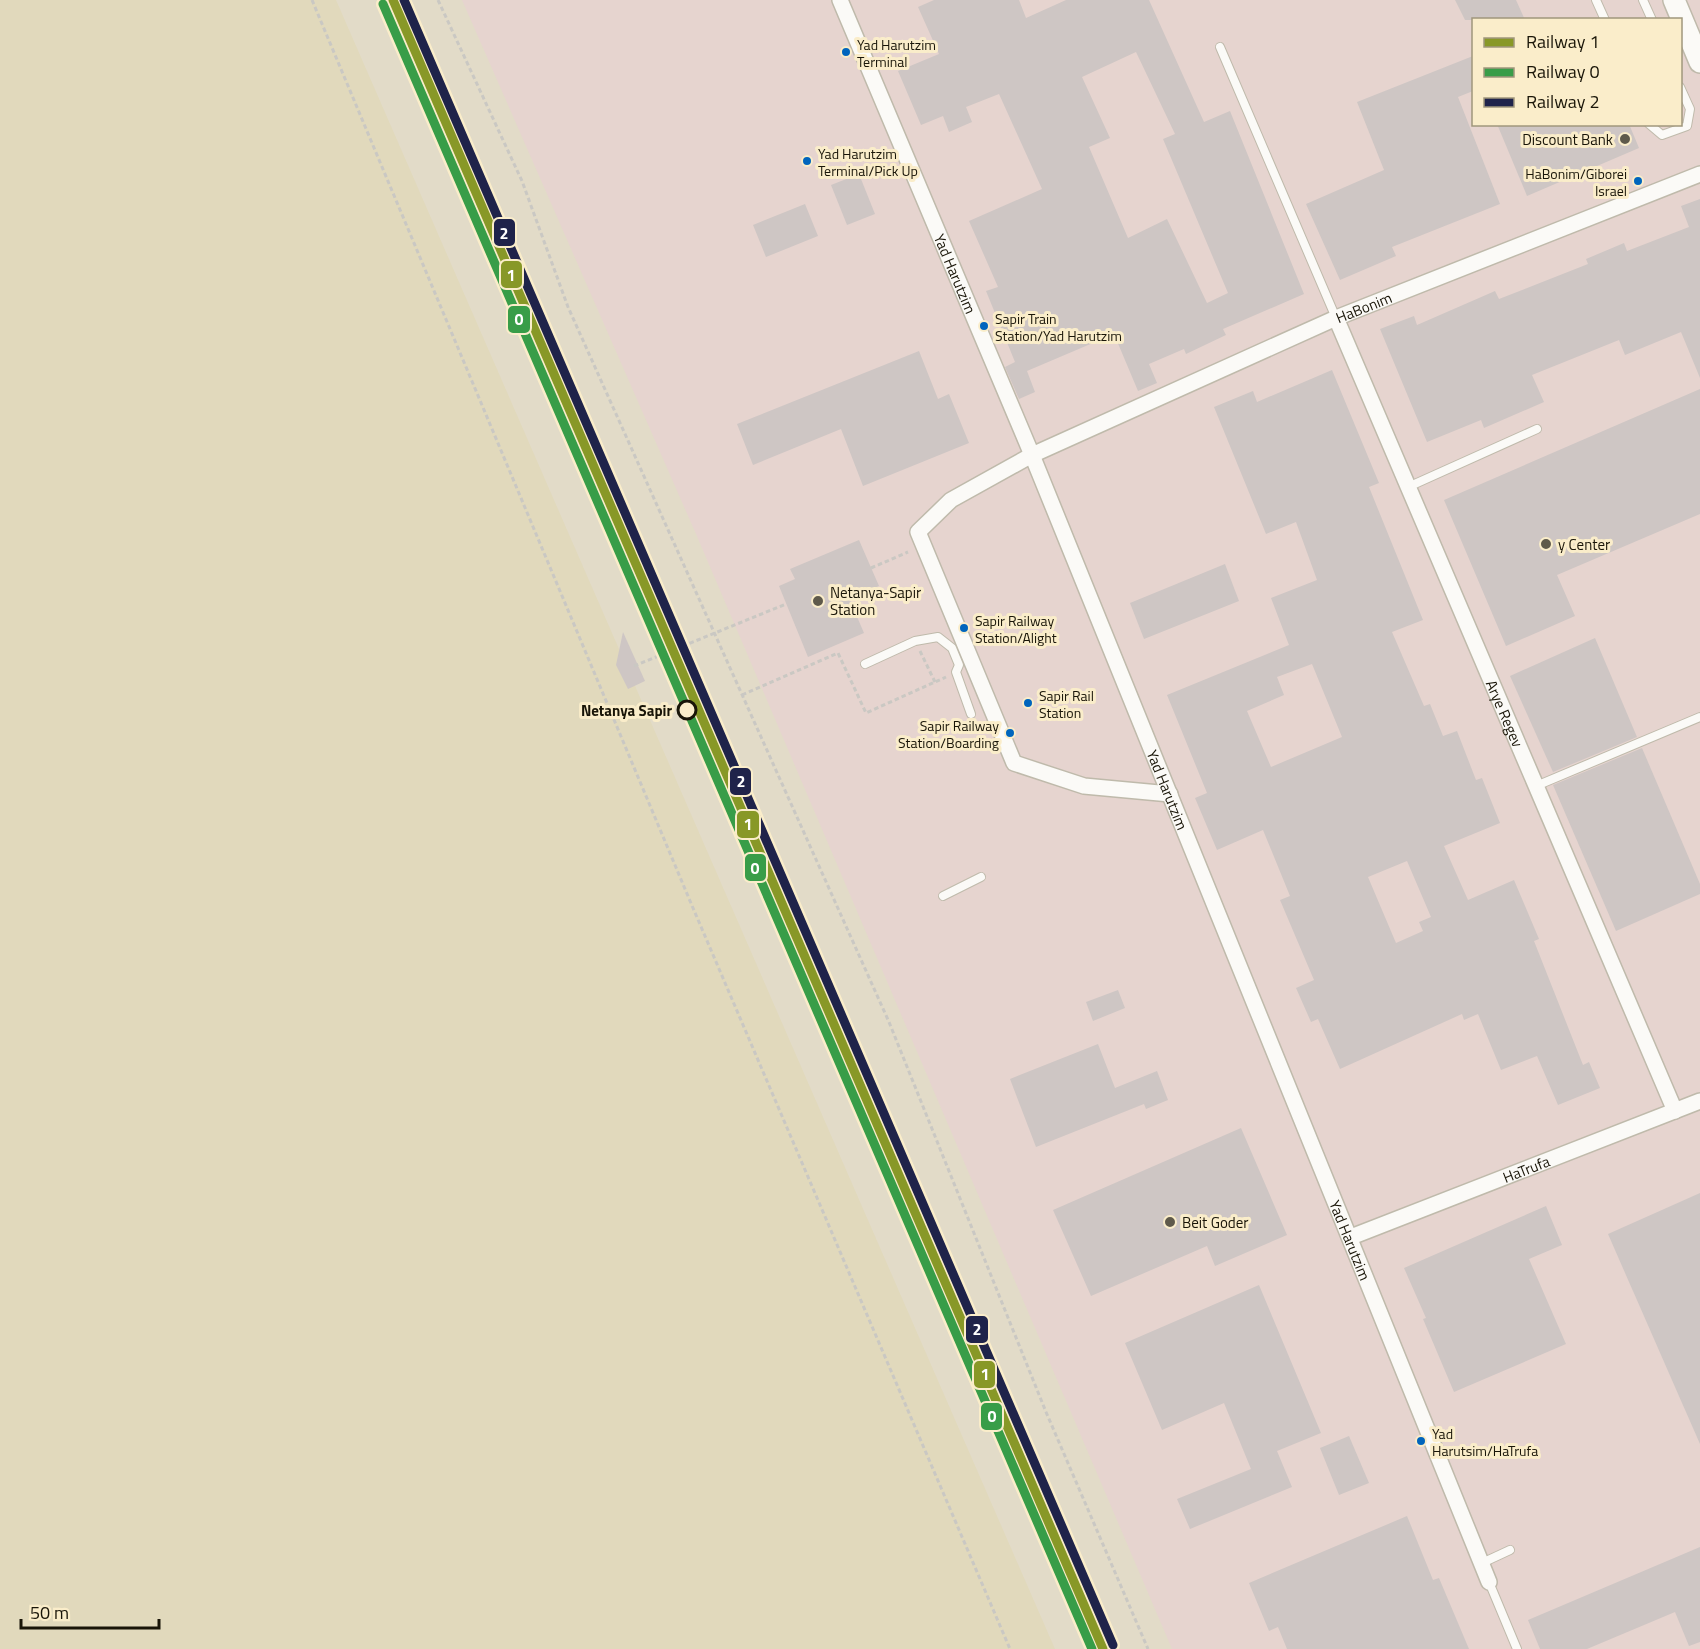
<svg xmlns="http://www.w3.org/2000/svg" width="1700" height="1649" viewBox="0 0 1700 1649" font-family="'Titillium Web',sans-serif">
  <style>
    .industrial { fill: #e6d4cf; fill-rule: evenodd }
    .sand { fill: #e1d9bc }
    .building { fill: #cec6c4; fill-rule: evenodd }
    .lines { fill: none; stroke-linecap: round; stroke-linejoin: round }
    .lane-casing { stroke: #bfbaab; stroke-width: 10 }
    .street-casing { stroke: #bfbaab; stroke-width: 18 }
    .secondary-casing { stroke: #bfbaab; stroke-width: 24 }
    .path { stroke: #cac8c3; stroke-width: 3; stroke-dasharray: 4.5 3; stroke-linecap: butt }
    .lane { stroke: #fbfaf7; stroke-width: 8 }
    .street { stroke: #fbfaf7; stroke-width: 15 }
    .secondary { stroke: #fbfaf7; stroke-width: 21 }
    .path-bridge { stroke: #cac8c3; stroke-width: 3; stroke-dasharray: 4.5 3; stroke-linecap: butt }
    .rail-1-casing { stroke: #faedca; stroke-width: 14 }
    .rail-2-casing { stroke: #faedca; stroke-width: 14 }
    .rail-3-casing { stroke: #faedca; stroke-width: 14 }
    .rail-1 { stroke: #889827; stroke-width: 9 }
    .rail-2 { stroke: #389d48; stroke-width: 9 }
    .rail-3 { stroke: #1f234a; stroke-width: 9 }
    .bus-dot { fill: #0065bd; stroke: #faedca; stroke-width: 2 }
    .poi-dot { fill: #5f5a4b; stroke: #faedca; stroke-width: 2 }
    .stop-dot { fill: #faedca; stroke: #191508; stroke-width: 3 }
    .labels { text-anchor: middle; dominant-baseline: central; stroke-width: 6; stroke-linejoin: round; paint-order: stroke }
    .bus-label { font-size: 14px; fill: #191508; stroke: #faedca; text-anchor: start }
    .poi-label { font-size: 15px; fill: #191508; stroke: #faedca; text-anchor: start }
    .street-label { font-size: 15px; fill: #191508; stroke: #faedca }
    .stop-label { font-size: 15px; font-weight: bold; fill: #191508; stroke: #faedca; text-anchor: end }
    .line-badge { stroke: #faedca; stroke-width: 2 }
    .badge-label { font-size: 16px; text-anchor: middle; font-weight: bold; fill: #fff }
  </style>
  <rect width="100%" height="100%" fill="#e2dbc8"/>
  <path class="industrial" d="M 462,0 L 1700,0 L 1700,1649 L 1172,1649 L 696,534 ZM 1474,20 L 1680,20 L 1680,124 L 1474,124 Z"/>
  <polygon class="sand" points="0,0 336,0 1055,1649 0,1649"/>
  <g class="building">
    <path d="M 934,0 L 1019,0 L 1026,18 L 1066,0 L 1149,0 L 1204,122 L 1230,111 L 1304,294 L 1223,329 L 1226,335 L 1186,354 L 1184,349 L 1149,364 L 1157,383 L 1138,391 L 1114,334 L 1027,371 L 1035,392 L 1019,399 L 1005,367 L 1015,362 L 986,291 L 998,287 L 969,221 L 1042,189 L 999,94 L 966,107 L 972,122 L 949,132 L 943,116 L 921,125 L 898,71 L 939,54 L 918,7 ZM 1136,52 L 1175,134 L 1163,139 L 1228,293 L 1207,303 L 1167,219 L 1128,238 L 1089,147 L 1110,138 L 1082,77 Z"/>
    <polygon points="1455,0 1516,0 1525,20 1465,20"/>
    <polygon points="1473,56 1473,91 1458,97 1500,204 1392,247 1396,256 1340,280 1306,204 1384,170 1357,102"/>
    <polygon points="1497,124 1629,124 1639,148 1527,196"/>
    <polygon points="859,174 875,214 847,225 831,185"/>
    <polygon points="1700,199 1700,378 1681,332 1625,355 1619,340 1532,375 1544,402 1484,428 1481,420 1427,442 1380,329 1414,316 1417,325 1495,291 1499,299 1588,264 1586,259 1624,243 1627,251 1689,227 1681,206"/>
    <polygon points="805,204 818,236 766,257 753,225"/>
    <polygon points="919,351 938,399 949,394 969,443 863,486 841,429 753,465 737,424"/>
    <path d="M 1332,370 L 1379,483 L 1369,487 L 1423,620 L 1392,632 L 1424,706 L 1430,704 L 1443,736 L 1457,731 L 1476,780 L 1482,778 L 1500,823 L 1444,846 L 1468,900 L 1514,880 L 1539,939 L 1534,941 L 1583,1065 L 1589,1062 L 1600,1088 L 1558,1105 L 1537,1056 L 1501,1070 L 1478,1014 L 1464,1020 L 1462,1014 L 1340,1069 L 1318,1019 L 1311,1022 L 1296,988 L 1314,980 L 1280,900 L 1290,896 L 1263,830 L 1217,850 L 1195,798 L 1207,793 L 1167,695 L 1289,645 L 1271,598 L 1317,580 L 1296,522 L 1266,534 L 1214,407 L 1253,391 L 1257,402 ZM 1312,664 L 1342,737 L 1271,767 L 1247,711 L 1284,695 L 1277,677 ZM 1407,861 L 1431,917 L 1419,922 L 1423,931 L 1396,943 L 1368,877 Z"/>
    <polygon points="1700,389 1700,514 1557,575 1575,616 1506,646 1444,500"/>
    <polygon points="859,540 879,586 849,598 864,633 808,657 779,586 795,579 790,569"/>
    <polygon points="1225,564 1239,601 1144,639 1130,603"/>
    <polygon points="623,632 645,681 628,689 616,665"/>
    <polygon points="1595,638 1637,737 1553,772 1510,676"/>
    <polygon points="1642,748 1700,884 1700,894 1616,931 1553,785"/>
    <polygon points="1118,990 1125,1008 1093,1021 1086,1002"/>
    <polygon points="1098,1044 1115,1088 1157,1071 1168,1100 1146,1109 1144,1104 1036,1147 1010,1079"/>
    <polygon points="1241,1128 1287,1235 1215,1266 1207,1246 1091,1296 1053,1210"/>
    <polygon points="1700,1193 1700,1444 1608,1234"/>
    <polygon points="1546,1206 1562,1245 1529,1259 1566,1344 1454,1392 1423,1319 1426,1318 1404,1268"/>
    <polygon points="1259,1285 1321,1433 1277,1451 1292,1487 1190,1529 1177,1499 1251,1469 1224,1403 1162,1430 1125,1343"/>
    <polygon points="1349,1436 1369,1483 1339,1495 1320,1448"/>
    <polygon points="1407,1516 1433,1580 1439,1578 1469,1649 1287,1649 1278,1627 1269,1631 1249,1583"/>
    <polygon points="1700,1547 1700,1642 1689,1646 1675,1612 1587,1649 1540,1649 1528,1620"/>
  </g>
  <g class="lines">
    <defs>
      <g id="lane">
        <polyline points="1596,0 1605,20"/>
        <polyline points="1643,0 1652,20"/>
        <polyline points="1220,47 1336,318"/>
        <polyline points="1649,124 1662,135 1687,126 1690,109 1680,87"/>
        <polyline points="1408,487 1537,429"/>
        <polyline points="865,664 915,641 938,637 952,648 959,665 956,672 971,714"/>
        <polyline points="1536,786 1700,717"/>
        <polyline points="943,896 981,877"/>
        <polyline points="1482,1563 1510,1550"/>
        <polyline points="1489,1582 1517,1649"/>
      </g>
      <g id="street">
        <path id="s1" d="M 840,0 L 1032,455 L 1489,1582"/>
        <path id="s2" d="M 1336,318 L 1675,1111"/>
        <path id="s3" d="M 1170,794 L 1084,786 L 1014,763 L 918,532 L 951,500 L 1032,455 L 1336,318 L 1700,174"/>
        <path id="s4" d="M 1351,1237 L 1700,1101"/>
      </g>
      <polyline id="secondary" points="1674,0 1700,62"/>
    </defs>
    <use href="#lane" class="lane-casing"/>
    <use href="#street" class="street-casing"/>
    <use href="#secondary" class="secondary-casing"/>
    <g class="path">
      <polyline points="312,0 693,908 1010,1649"/>
      <polyline points="438,0 522,181 568,307 889,1022 1046,1412 1148,1649"/>
      <polyline points="871,568 908,552"/>
      <polyline points="920,651 935,682"/>
      <polyline points="742,695 838,653 866,713 946,677"/>
    </g>
    <use href="#lane" class="lane"/>
    <use href="#street" class="street"/>
    <use href="#secondary" class="secondary"/>
    <polyline class="path-bridge" points="634,666 786,604"/>
    <defs>
      <polyline id="rail-1" points="393,0 1103,1649"/>
      <polyline id="rail-2" points="383,4 1092,1649"/>
      <polyline id="rail-3" points="404,0 1113,1645"/>
    </defs>
    <use href="#rail-1" class="rail-1-casing"/>
    <use href="#rail-2" class="rail-2-casing"/>
    <use href="#rail-3" class="rail-3-casing"/>
    <use href="#rail-1" class="rail-1"/>
    <use href="#rail-2" class="rail-2"/>
    <use href="#rail-3" class="rail-3"/>
  </g>
  <g class="bus-dot">
    <circle cx="846" cy="52" r="5"/>
    <circle cx="807" cy="161" r="5"/>
    <circle cx="1638" cy="181" r="5"/>
    <circle cx="984" cy="326" r="5"/>
    <circle cx="964" cy="628" r="5"/>
    <circle cx="1028" cy="703" r="5"/>
    <circle cx="1010" cy="733" r="5"/>
    <circle cx="1421" cy="1441" r="5"/>
  </g>
  <g class="poi-dot">
    <circle cx="1625" cy="139" r="6"/>
    <circle cx="1546" cy="544" r="6"/>
    <circle cx="818" cy="601" r="6"/>
    <circle cx="1170" cy="1222" r="6"/>
  </g>
  <circle class="stop-dot" cx="687" cy="710" r="9"/>
  <g class="labels">
    <g class="bus-label">
      <text x="857" y="44">Yad Harutzim<tspan x="857" dy="17">Terminal</tspan></text>
      <text x="818" y="153">Yad Harutzim<tspan x="818" dy="17">Terminal/Pick Up</tspan></text>
      <text x="1627" y="173" text-anchor="end">HaBonim/Giborei<tspan x="1627" dy="17">Israel</tspan></text>
      <text x="995" y="318">Sapir Train<tspan x="995" dy="17">Station/Yad Harutzim</tspan></text>
      <text x="975" y="620">Sapir Railway<tspan x="975" dy="17">Station/Alight</tspan></text>
      <text x="1039" y="695">Sapir Rail<tspan x="1039" dy="17">Station</tspan></text>
      <text x="999" y="725" text-anchor="end">Sapir Railway<tspan x="999" dy="17">Station/Boarding</tspan></text>
      <text x="1432" y="1433">Yad<tspan x="1432" dy="17">Harutsim/HaTrufa</tspan></text>
    </g>
    <g class="poi-label">
      <text x="1613" y="139" text-anchor="end">Discount Bank</text>
      <text x="1558" y="544">y Center</text>
      <text x="830" y="592">Netanya-Sapir<tspan x="830" dy="17">Station</tspan></text>
      <text x="1182" y="1222">Beit Goder</text>
    </g>
    <g class="street-label">
      <text stroke="none"><textPath href="#s1" startOffset="297">Yad Harutzim</textPath></text>
      <text stroke="none"><textPath href="#s3" startOffset="912">HaBonim</textPath></text>
      <text stroke="none"><textPath href="#s2" startOffset="430">Arye Regev</textPath></text>
      <text stroke="none"><textPath href="#s1" startOffset="855">Yad Harutzim</textPath></text>
      <text stroke="none"><textPath href="#s4" startOffset="188">HaTrufa</textPath></text>
      <text stroke="none"><textPath href="#s1" startOffset="1341">Yad Harutzim</textPath></text>
    </g>
    <g class="stop-label">
      <text x="672" y="710">Netanya Sapir</text>
    </g>
  </g>
  <g class="line-badge">
    <rect x="493" y="218" width="23" height="29" rx="6" fill="#1f234a"/>
    <rect x="500" y="260" width="23" height="29" rx="6" fill="#889827"/>
    <rect x="507" y="305" width="24" height="29" rx="6" fill="#389d48"/>
    <rect x="729" y="767" width="23" height="29" rx="6" fill="#1f234a"/>
    <rect x="736" y="810" width="24" height="29" rx="6" fill="#889827"/>
    <rect x="744" y="853" width="23" height="29" rx="6" fill="#389d48"/>
    <rect x="965" y="1315" width="24" height="29" rx="6" fill="#1f234a"/>
    <rect x="973" y="1360" width="23" height="29" rx="6" fill="#889827"/>
    <rect x="980" y="1402" width="23" height="29" rx="6" fill="#389d48"/>
  </g>
  <g class="badge-label">
    <text x="504" y="239">2</text>
    <text x="511" y="281">1</text>
    <text x="519" y="325">0</text>
    <text x="741" y="787">2</text>
    <text x="748" y="830">1</text>
    <text x="755" y="874">0</text>
    <text x="977" y="1335">2</text>
    <text x="985" y="1380">1</text>
    <text x="992" y="1422">0</text>
  </g>
  <rect x="1472" y="18" width="210" height="108" fill="#faedca" stroke="#a0977c" stroke-width="1.5"/>
  <rect x="1484" y="38" width="30" height="9" fill="#889827" stroke="#a0977c" stroke-width="1.5"/>
  <text x="1526" y="48" font-size="18" fill="#191508">Railway 1</text>
  <rect x="1484" y="68" width="30" height="9" fill="#389d48" stroke="#a0977c" stroke-width="1.5"/>
  <text x="1526" y="78" font-size="18" fill="#191508">Railway 0</text>
  <rect x="1484" y="98" width="30" height="9" fill="#1f234a" stroke="#a0977c" stroke-width="1.5"/>
  <text x="1526" y="108" font-size="18" fill="#191508">Railway 2</text>
  <path d="M21 1619v9h138v-9" fill="none" stroke="#191508" stroke-width="3"/>
  <text x="30" y="1619" font-size="18" fill="#191508" stroke="#faedca" stroke-width="4.5" paint-order="stroke">50 m</text>
</svg>
